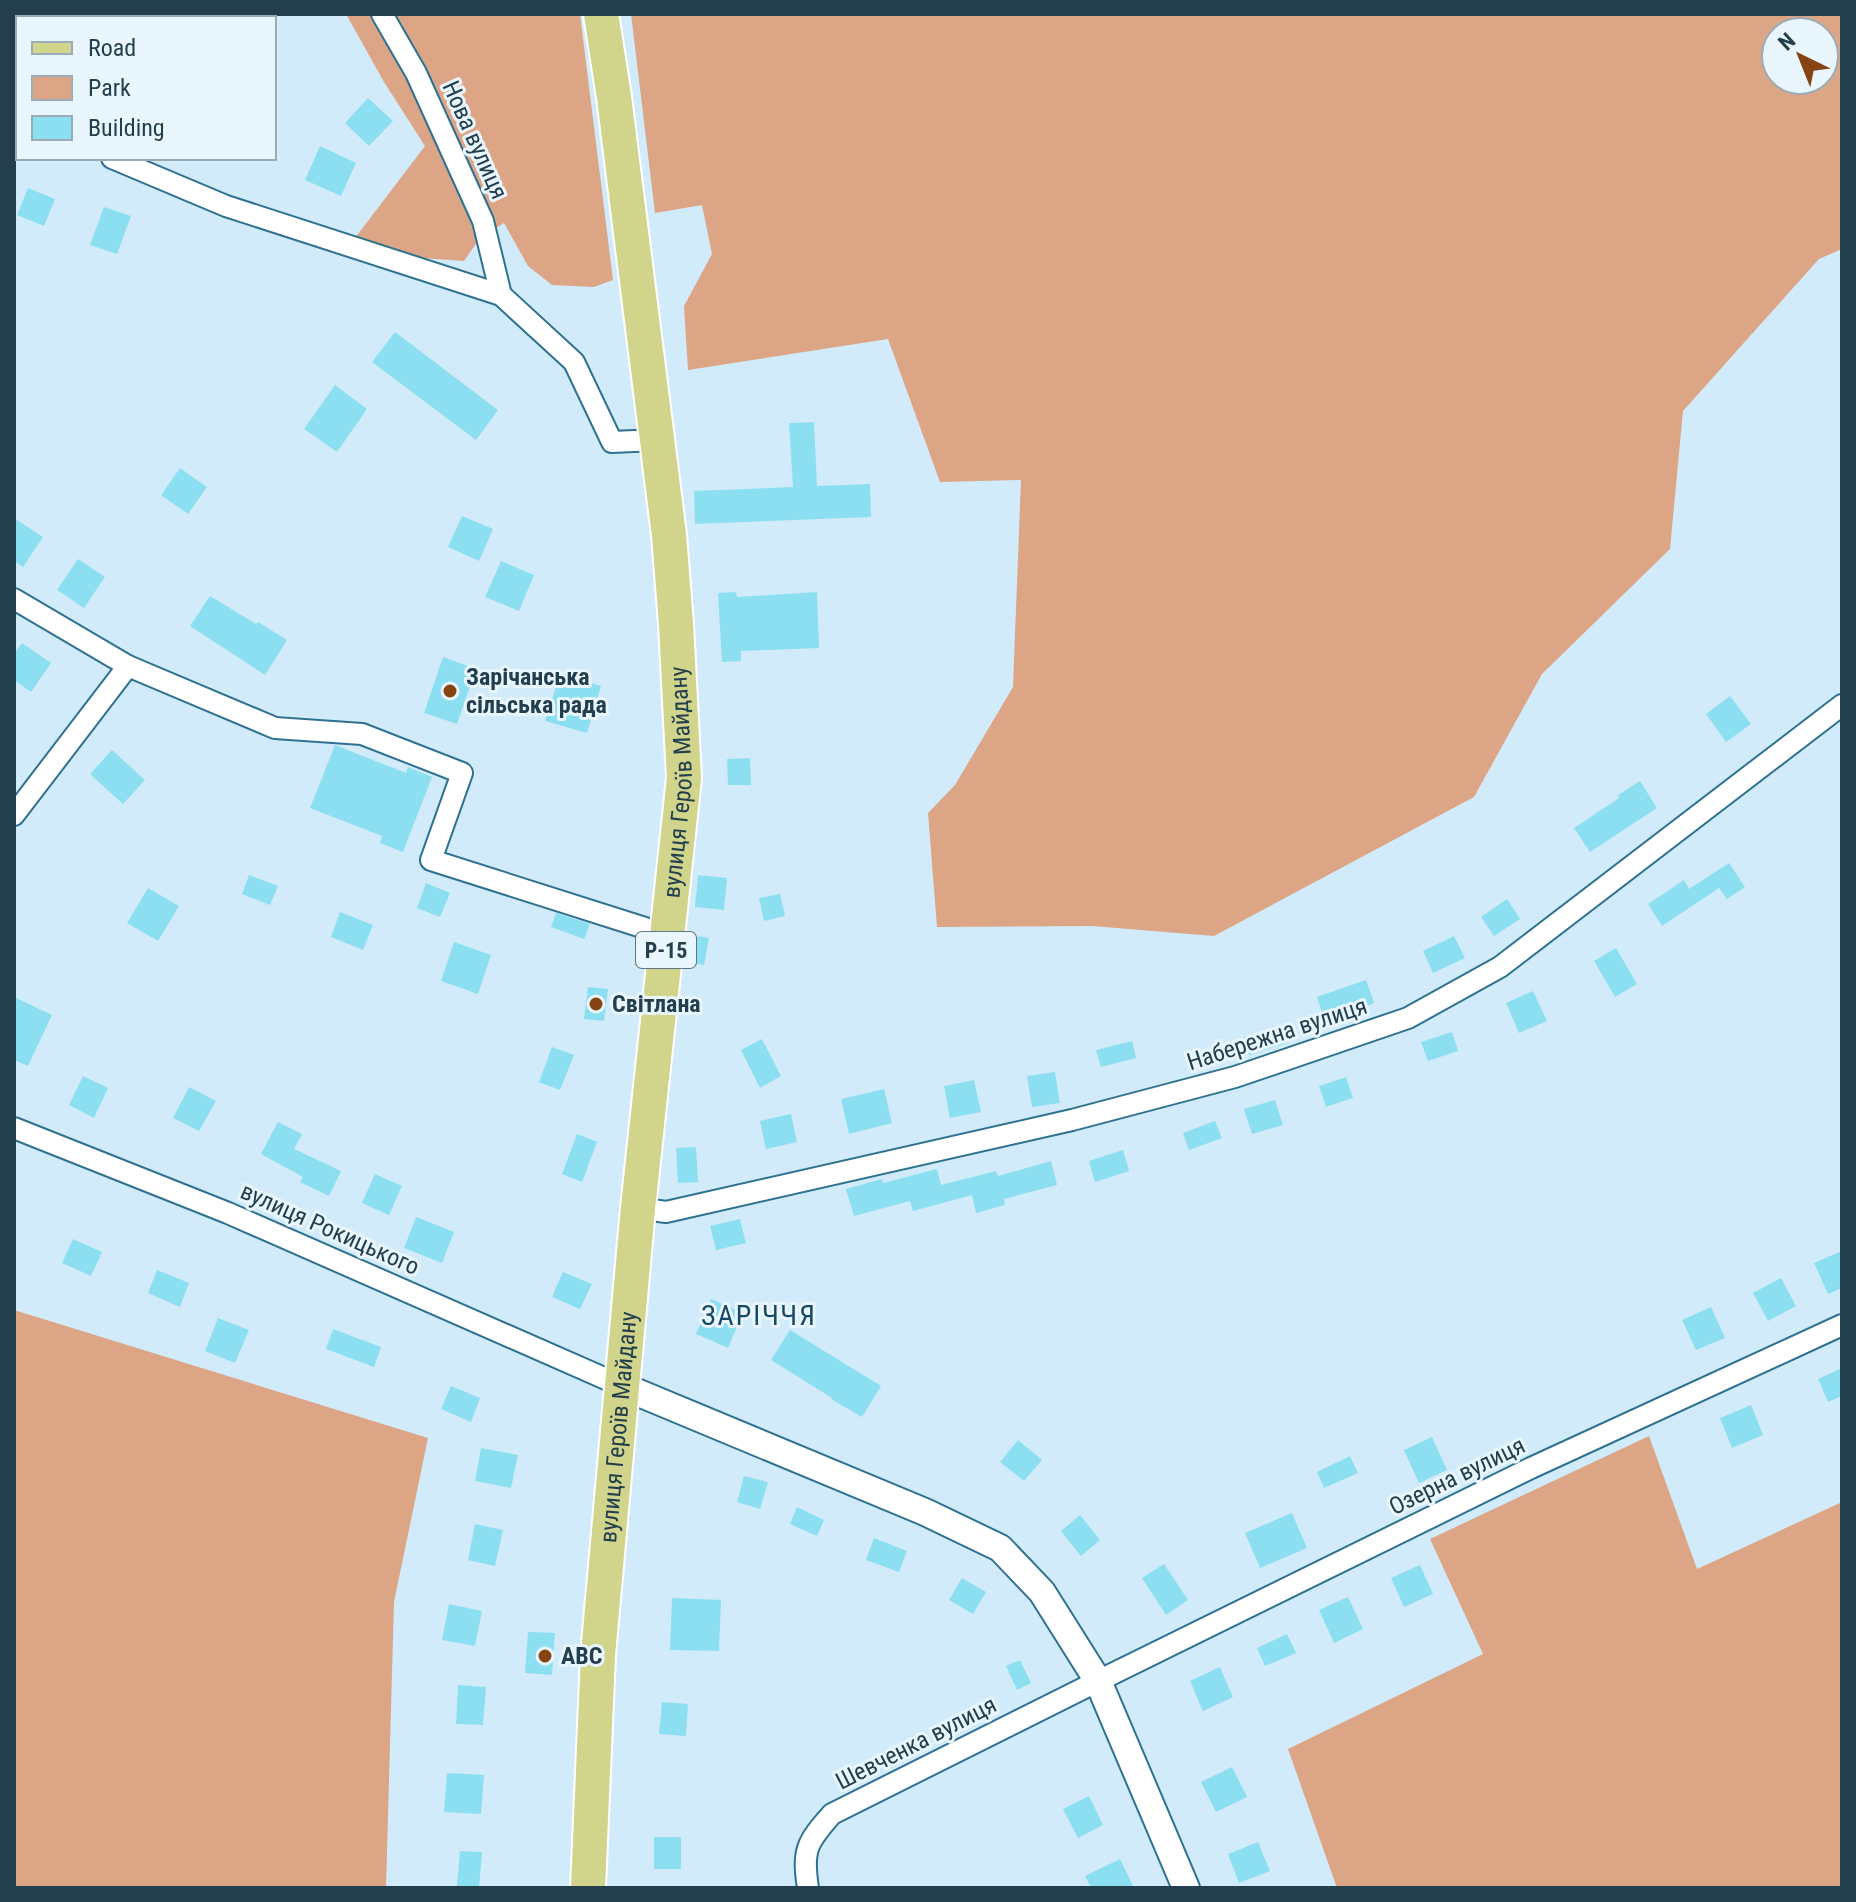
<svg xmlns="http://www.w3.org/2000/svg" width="1856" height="1902" viewBox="0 0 1856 1902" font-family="'Roboto Condensed',sans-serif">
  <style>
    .green { fill: #dca686; fill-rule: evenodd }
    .building { fill: #8cdff0 }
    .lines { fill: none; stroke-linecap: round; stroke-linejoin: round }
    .minor-casing { stroke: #2e7191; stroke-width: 24 }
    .tertiary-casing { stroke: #2e7191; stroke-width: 30 }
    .primary-casing { stroke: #fff; stroke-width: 38 }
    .minor { stroke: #fff; stroke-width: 20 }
    .tertiary { stroke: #fff; stroke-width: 26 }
    .primary { stroke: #d1d58c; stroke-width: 34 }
    .poi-dot { fill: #864412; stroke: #e9f6fe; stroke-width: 3 }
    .labels { text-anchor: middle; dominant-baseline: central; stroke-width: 6; stroke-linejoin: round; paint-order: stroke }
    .shield { fill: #e9f6fe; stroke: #5e7582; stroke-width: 2 }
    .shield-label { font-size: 22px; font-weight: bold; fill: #233e4d }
    .street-label { font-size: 24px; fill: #233e4d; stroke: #e9f6fe }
    .poi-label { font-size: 24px; font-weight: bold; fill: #233e4d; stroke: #e9f6fe; text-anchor: start }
    .quarter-label { font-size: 28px; letter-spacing: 2px; fill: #164a62; stroke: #e9f6fe }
  </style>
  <rect width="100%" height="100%" fill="#d2ebfa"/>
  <g class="green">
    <polygon points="346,14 580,14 613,280 594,287 552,285 528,266 504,223 480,238 464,261 422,258 355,238 425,146 384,82"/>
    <path d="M 631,14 L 1842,14 L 1842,249 L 1819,259 L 1683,411 L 1670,549 L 1542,674 L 1474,797 L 1214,936 L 1092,926 L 937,927 L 928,813 L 955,785 L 1013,687 L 1021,480 L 940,482 L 888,339 L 688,370 L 684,306 L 712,254 L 702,205 L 655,213 ZM 1824,32 L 1824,80 L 1776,80 L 1776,32 Z"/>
    <polygon points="14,1310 428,1438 394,1602 386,1888 14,1888"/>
    <polygon points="1649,1436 1697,1569 1842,1502 1842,1888 1337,1888 1288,1749 1483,1654 1430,1539"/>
  </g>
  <g class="building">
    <polygon points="368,98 393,121 369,146 345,123"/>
    <polygon points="320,146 356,163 341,196 305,180"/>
    <polygon points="28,188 55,199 44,226 17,215"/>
    <polygon points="104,207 131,216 117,254 90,245"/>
    <polygon points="395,332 498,410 476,440 372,362"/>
    <polygon points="335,385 367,409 337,452 304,429"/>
    <polygon points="814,422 817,486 870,484 871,517 695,524 694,491 793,487 789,423"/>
    <polygon points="180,468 207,487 188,514 161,495"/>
    <polygon points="462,516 493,529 479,561 448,547"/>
    <polygon points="14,518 43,537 23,567 14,561"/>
    <polygon points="78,559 105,577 84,608 57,590"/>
    <polygon points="501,561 534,575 519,611 485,597"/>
    <polygon points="736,592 737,597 817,592 819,648 741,651 741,661 722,662 718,593"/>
    <polygon points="210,596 256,624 258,622 287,640 265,675 190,626"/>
    <polygon points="22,643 51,663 31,692 14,680 14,654"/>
    <polygon points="443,657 476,669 457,724 424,713"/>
    <polygon points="560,674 601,686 587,733 545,721"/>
    <polygon points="1730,696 1751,724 1726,742 1706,714"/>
    <polygon points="335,745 406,773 408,767 432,777 403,852 380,843 382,836 310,808"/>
    <polygon points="112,750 145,780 123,804 90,774"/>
    <polygon points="750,758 751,785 728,785 727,759"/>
    <polygon points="1640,781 1657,808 1590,852 1574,828 1619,798 1618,795"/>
    <polygon points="1729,863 1745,887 1727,899 1719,888 1662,926 1648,904 1684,880 1689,889"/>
    <polygon points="249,875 278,886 270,905 242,894"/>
    <polygon points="698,875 727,878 724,910 695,907"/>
    <polygon points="426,883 450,893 440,917 417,908"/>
    <polygon points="148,888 179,906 158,941 127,923"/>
    <polygon points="780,894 785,916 764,921 759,898"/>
    <polygon points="1507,899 1520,919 1494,936 1481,917"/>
    <polygon points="340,912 373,925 363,950 331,937"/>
    <polygon points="556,913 590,924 584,939 551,927"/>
    <polygon points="691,935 709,938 704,965 687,962"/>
    <polygon points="1454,936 1465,958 1433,973 1423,951"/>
    <polygon points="454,942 491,955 478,994 441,981"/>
    <polygon points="1616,948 1637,984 1615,997 1594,961"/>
    <polygon points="1366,980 1374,1003 1325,1021 1317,997"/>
    <polygon points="588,987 608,989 604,1021 584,1019"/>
    <polygon points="1533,991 1547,1021 1519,1033 1506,1003"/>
    <polygon points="14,997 52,1015 28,1066 14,1060"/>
    <polygon points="1281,1025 1287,1043 1249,1055 1244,1037"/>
    <polygon points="1452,1032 1458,1051 1428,1061 1421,1042"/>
    <polygon points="762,1039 781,1076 760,1088 741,1050"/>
    <polygon points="1132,1041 1136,1058 1101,1067 1096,1050"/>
    <polygon points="552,1047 574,1055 560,1090 539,1082"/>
    <polygon points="1055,1072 1060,1103 1032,1107 1027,1076"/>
    <polygon points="83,1076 108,1088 94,1118 69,1105"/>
    <polygon points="1346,1077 1353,1098 1326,1107 1319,1086"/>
    <polygon points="974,1080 981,1112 950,1118 944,1086"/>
    <polygon points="189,1087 216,1101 199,1131 173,1118"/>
    <polygon points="884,1089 892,1123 849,1134 841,1099"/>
    <polygon points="1275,1100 1283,1125 1252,1134 1244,1109"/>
    <polygon points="791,1114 797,1142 766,1149 760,1121"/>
    <polygon points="1215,1121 1222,1138 1189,1150 1183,1133"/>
    <polygon points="278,1122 302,1134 294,1149 341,1171 329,1196 300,1182 303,1177 261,1154"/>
    <polygon points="577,1134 597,1142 582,1182 562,1174"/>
    <polygon points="696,1147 698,1182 678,1183 676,1148"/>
    <polygon points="1123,1150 1129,1171 1095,1182 1089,1161"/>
    <polygon points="1051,1161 1057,1185 1004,1199 1005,1205 976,1213 972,1195 913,1211 910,1201 854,1216 846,1189 882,1179 883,1183 937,1169 941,1185 996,1171 998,1176"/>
    <polygon points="375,1174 402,1186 389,1215 362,1203"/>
    <polygon points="416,1217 454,1232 442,1263 404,1248"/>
    <polygon points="740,1219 746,1243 716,1250 710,1226"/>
    <polygon points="73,1239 102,1252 91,1276 62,1263"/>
    <polygon points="1842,1251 1842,1288 1828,1294 1814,1263"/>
    <polygon points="157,1270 189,1283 180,1307 148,1293"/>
    <polygon points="563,1272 592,1284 580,1309 552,1297"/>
    <polygon points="1781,1278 1796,1306 1768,1321 1753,1293"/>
    <polygon points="711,1299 743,1313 728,1348 696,1334"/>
    <polygon points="1711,1307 1725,1338 1696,1350 1682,1320"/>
    <polygon points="218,1318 249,1330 235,1363 205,1351"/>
    <polygon points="333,1329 381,1347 374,1367 326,1349"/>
    <polygon points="790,1330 881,1386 862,1417 831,1399 832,1398 771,1360"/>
    <polygon points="1842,1368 1842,1396 1828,1402 1818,1379"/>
    <polygon points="451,1386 480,1398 471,1422 441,1409"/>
    <polygon points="1751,1405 1763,1435 1732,1448 1720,1418"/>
    <polygon points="1432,1437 1447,1470 1419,1483 1404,1450"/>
    <polygon points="1018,1440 1042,1460 1024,1481 1000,1462"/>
    <polygon points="481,1448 518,1455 511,1488 475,1481"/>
    <polygon points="1350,1456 1358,1473 1324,1488 1317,1472"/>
    <polygon points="744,1476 768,1482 760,1509 737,1502"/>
    <polygon points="797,1507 824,1520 817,1536 790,1524"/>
    <polygon points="1292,1513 1307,1548 1260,1568 1245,1533"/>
    <polygon points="1080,1515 1100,1540 1081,1556 1061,1531"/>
    <polygon points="475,1524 503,1530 495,1566 468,1560"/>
    <polygon points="874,1538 907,1551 899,1572 866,1560"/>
    <polygon points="1164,1564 1188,1600 1166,1615 1142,1578"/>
    <polygon points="1420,1565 1433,1594 1404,1607 1391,1578"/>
    <polygon points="962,1578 986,1592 973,1614 949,1600"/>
    <polygon points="1348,1597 1363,1629 1334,1643 1319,1610"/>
    <polygon points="672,1598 721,1600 719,1651 670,1650"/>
    <polygon points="449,1604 482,1611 475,1646 442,1640"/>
    <polygon points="528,1632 555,1633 552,1675 525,1673"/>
    <polygon points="1287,1634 1296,1653 1265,1666 1257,1648"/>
    <polygon points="1020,1660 1031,1683 1017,1690 1006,1666"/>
    <polygon points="1220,1667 1233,1697 1203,1711 1190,1681"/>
    <polygon points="458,1685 486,1687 483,1725 456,1724"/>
    <polygon points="662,1702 688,1704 686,1736 659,1734"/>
    <polygon points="1232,1767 1247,1797 1216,1812 1201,1782"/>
    <polygon points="447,1773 484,1775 481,1814 444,1812"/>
    <polygon points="1089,1796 1103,1825 1078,1838 1063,1809"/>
    <rect x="654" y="1837" width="27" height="32"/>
    <polygon points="1258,1842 1270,1871 1239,1883 1228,1854"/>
    <polygon points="460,1851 482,1852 479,1888 457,1886"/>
    <polygon points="1120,1859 1134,1888 1091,1888 1085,1876"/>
  </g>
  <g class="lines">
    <defs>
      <g id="minor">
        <polyline points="382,14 416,73 483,221 501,295"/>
        <polyline points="14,125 18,126"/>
        <polyline points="112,158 226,206 501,295 574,362 612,442 657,440"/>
        <polyline points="14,599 128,666 275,728 362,734 462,773 431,860 667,935"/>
        <polyline points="14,815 128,666"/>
        <polyline points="14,1128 228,1213 622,1386"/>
        <polyline points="638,1208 666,1212 1072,1120 1235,1077 1408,1018 1500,967 1842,705"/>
        <path d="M 808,1888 C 802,1850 807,1842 832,1814 L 1098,1681 L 1531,1468 L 1842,1325"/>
      </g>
      <polyline id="tertiary" points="622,1386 925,1512 1000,1548 1042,1592 1098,1681 1186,1888"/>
      <g id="primary">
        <path id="s1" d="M 588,1888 L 598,1655 L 638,1208 L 684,778 L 676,624 L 669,535 L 614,97 L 601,14"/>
      </g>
    </defs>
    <use href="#minor" class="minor-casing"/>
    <use href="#tertiary" class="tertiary-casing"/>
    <use href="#primary" class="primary-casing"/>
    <use href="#minor" class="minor"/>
    <use href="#tertiary" class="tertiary"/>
    <use href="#primary" class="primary"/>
  </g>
  <g class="poi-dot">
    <circle cx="450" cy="691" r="8"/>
    <circle cx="596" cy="1004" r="8"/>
    <circle cx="545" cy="1656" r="8"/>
  </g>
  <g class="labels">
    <rect class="shield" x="636" y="932" width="60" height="36" rx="6"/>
    <g class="shield-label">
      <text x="666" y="950">Р-15</text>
    </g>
    <g class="street-label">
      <text transform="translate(475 140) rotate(66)">Нова вулиця</text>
      <text stroke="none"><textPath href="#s1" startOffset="1110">вулиця Героїв Майдану</textPath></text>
      <text transform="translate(1277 1034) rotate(-18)">Набережна вулиця</text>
      <text transform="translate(330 1229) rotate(24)">вулиця Рокицького</text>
      <text stroke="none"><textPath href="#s1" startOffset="462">вулиця Героїв Майдану</textPath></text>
      <text transform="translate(1457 1476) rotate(-26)">Озерна вулиця</text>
      <text transform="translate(916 1743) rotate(-27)">Шевченка вулиця</text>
    </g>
    <g class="poi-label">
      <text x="466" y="677">Зарічанська<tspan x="466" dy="28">сільська рада</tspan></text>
      <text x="612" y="1004">Світлана</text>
      <text x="561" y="1656">ABC</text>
    </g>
    <g class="quarter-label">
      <text x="759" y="1315">ЗАРІЧЧЯ</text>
    </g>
  </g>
  <rect width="1856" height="1902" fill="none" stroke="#233e4d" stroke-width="32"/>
  <rect x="16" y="16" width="260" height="144" fill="#e9f6fe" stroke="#9aacb7" stroke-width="2"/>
  <rect x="32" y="42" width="40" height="12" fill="#d1d58c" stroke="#9aacb7" stroke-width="2"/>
  <text x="88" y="56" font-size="24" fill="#233e4d">Road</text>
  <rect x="32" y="76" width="40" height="24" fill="#dca686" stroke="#9aacb7" stroke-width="2"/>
  <text x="88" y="96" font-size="24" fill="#233e4d">Park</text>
  <rect x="32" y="116" width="40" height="24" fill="#8cdff0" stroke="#9aacb7" stroke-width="2"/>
  <text x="88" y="136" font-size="24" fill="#233e4d">Building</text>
  <g transform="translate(1800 56) rotate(317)"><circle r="38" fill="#e9f6fe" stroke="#9aacb7" stroke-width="2"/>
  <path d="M0-6L14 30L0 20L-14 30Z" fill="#864412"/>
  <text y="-12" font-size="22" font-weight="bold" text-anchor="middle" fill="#233e4d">N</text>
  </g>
</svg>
